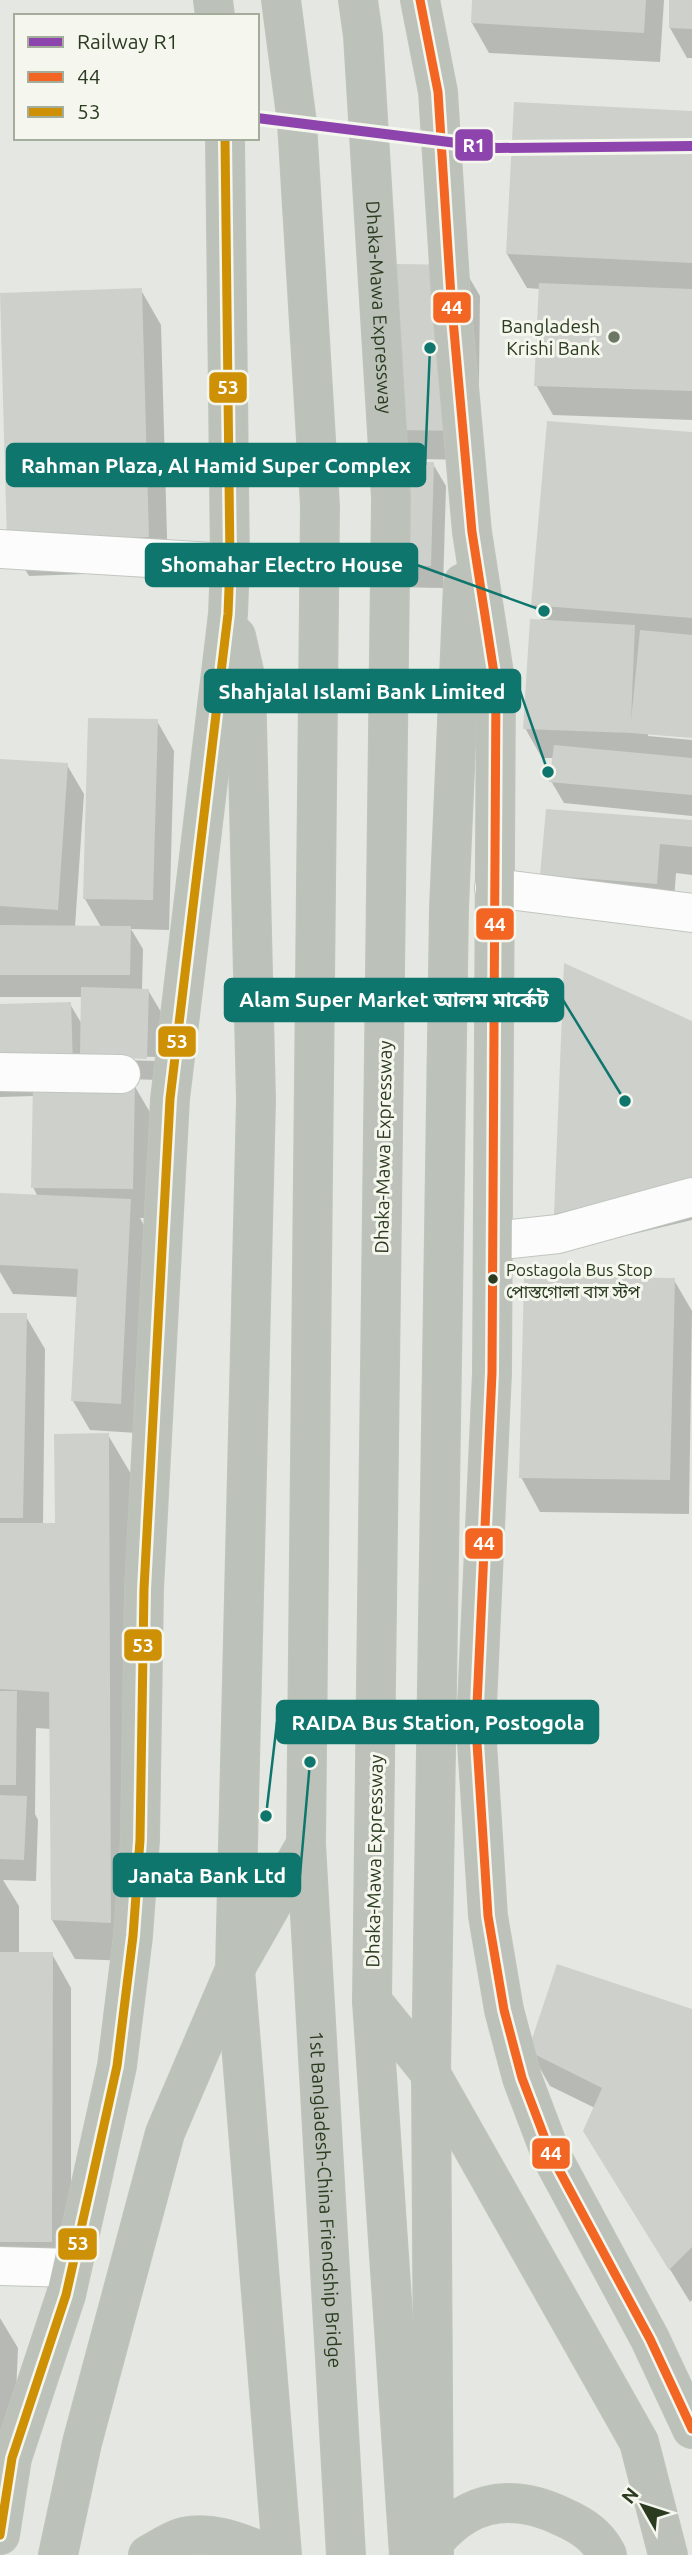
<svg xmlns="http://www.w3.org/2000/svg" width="692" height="2555" viewBox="0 0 692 2555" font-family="Ubuntu,'Noto Sans Bengali',sans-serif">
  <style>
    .shadow { fill: #0003; fill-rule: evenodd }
    .building { fill: #ced0cb }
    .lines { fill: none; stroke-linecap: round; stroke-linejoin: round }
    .street-casing { stroke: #c2c5bf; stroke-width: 40 }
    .highway-casing { stroke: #bfc5bb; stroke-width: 40 }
    .street { stroke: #fbfcfb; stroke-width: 38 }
    .highway { stroke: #bcc2b9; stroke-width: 38 }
    .bus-1-casing { stroke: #f5f7ef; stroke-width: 14 }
    .bus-2-casing { stroke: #f5f7ef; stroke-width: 14 }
    .bus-1 { stroke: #f26522; stroke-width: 9 }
    .bus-2 { stroke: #ce9106; stroke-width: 9 }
    .rail-1-casing { stroke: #f5f7ef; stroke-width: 16 }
    .rail-1 { stroke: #8e44ad; stroke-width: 10 }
    .poi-dot { fill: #6c7864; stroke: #f5f7ef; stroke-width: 2.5 }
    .bus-dot { fill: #2b3b20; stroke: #f5f7ef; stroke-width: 2.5 }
    .labels { text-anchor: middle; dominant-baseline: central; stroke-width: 6; stroke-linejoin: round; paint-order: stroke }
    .bus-label { font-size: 17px; fill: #2b3b20; stroke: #f5f7ef; text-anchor: start }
    .street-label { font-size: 19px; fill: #2b3b20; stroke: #f5f7ef }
    .poi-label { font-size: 19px; fill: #2b3b20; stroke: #f5f7ef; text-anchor: end }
    .leader { fill: none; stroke: #0f766e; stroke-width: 2.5 }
    .callout-dot { fill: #0f766e; stroke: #f5f7ef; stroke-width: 2.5 }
    .callout { fill: #0f766e; stroke: #0f766e; stroke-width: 2.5 }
    .callout-label { font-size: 21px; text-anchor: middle; font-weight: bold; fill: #fff }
    .line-badge { stroke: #f5f7ef; stroke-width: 2.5 }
    .badge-label { font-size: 19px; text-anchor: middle; font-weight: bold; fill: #fff }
  </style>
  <rect width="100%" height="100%" fill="#e5e8e2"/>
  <g class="shadow">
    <polygon points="474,0 664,0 660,62 489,53 472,23"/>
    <polygon points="671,0 692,0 692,58 687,58 670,28"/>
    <polygon points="692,112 692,420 553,415 536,385 540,289 527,288 507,254"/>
    <polygon points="463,267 480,296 478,460 414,459 397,430"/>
    <polygon points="141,290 161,325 168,571 29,576 9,542"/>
    <polygon points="692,434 692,736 648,733 648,736 692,740 692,816 564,803 551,781 554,758 542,758 525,728 542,621 533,605"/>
    <polygon points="433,464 446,486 443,588 390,587"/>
    <path d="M 157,721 L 174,751 L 169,930 L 131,929 L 143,949 L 142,990 L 148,990 L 161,1012 L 159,1080 L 95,1078 L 134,1085 L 151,1114 L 149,1218 L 140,1218 L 147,1231 L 137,1433 L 90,1430 L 73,1401 L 78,1297 L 13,1294 L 0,1272 L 0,1195 L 38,1197 L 33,1187 L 35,1096 L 0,1097 L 0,1006 L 70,1004 L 83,1026 L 83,997 L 0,997 L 0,761 L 67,765 L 84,794 L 75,927 L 101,927 L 85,899 ZM 92,1055 L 156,1057 L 156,1061 L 92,1059 Z"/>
    <polygon points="692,822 692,875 676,873 673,913 542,874"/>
    <polygon points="565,966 692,1023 692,1220 575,1248 555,1214"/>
    <polygon points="674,1280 692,1311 689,1514 540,1512 521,1477"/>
    <polygon points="0,1315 25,1315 45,1349 43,1525 56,1525 108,1435 131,1474 133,1961 75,1959 52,1920 51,1729 36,1728 35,1814 38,1820 36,1881 3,1880 19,1906 19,1954 52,1954 71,1988 71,2275 0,2276"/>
    <polygon points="692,2011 692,2300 690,2302 606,2165 595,2108 550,2086 530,2051"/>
    <polygon points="0,2318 18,2348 13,2463 0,2463"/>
  </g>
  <g class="building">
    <polygon points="472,0 646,0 644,33 471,23"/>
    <polygon points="669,0 692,0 692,29 669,28"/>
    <polygon points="514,102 692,111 692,263 506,254"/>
    <polygon points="397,264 464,265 462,431 395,430"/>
    <polygon points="539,283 692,289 692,391 534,386"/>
    <polygon points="142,288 149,537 7,542 0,293"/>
    <polygon points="547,421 692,432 692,618 531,605"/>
    <polygon points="378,462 434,462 431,566 376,565"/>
    <polygon points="530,619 635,625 631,721 640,630 692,635 692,738 631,733 523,729"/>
    <polygon points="88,718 158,719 153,900 83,899"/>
    <polygon points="554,745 692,758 692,795 549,782"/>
    <polygon points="0,759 68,763 58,910 0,906"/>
    <polygon points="546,809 692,820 692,847 660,844 657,884 540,875"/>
    <polygon points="0,925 131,926 130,975 0,975"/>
    <polygon points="564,963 692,1021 692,1181 554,1214"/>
    <polygon points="81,987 149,989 147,1059 80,1057"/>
    <polygon points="71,1002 73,1066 0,1067 0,1004"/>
    <polygon points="33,1082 135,1083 133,1189 31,1188"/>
    <polygon points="0,1193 131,1199 121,1404 71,1401 78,1269 0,1265"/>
    <polygon points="524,1276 675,1278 670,1480 519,1478"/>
    <polygon points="0,1313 27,1313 23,1518 0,1518"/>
    <polygon points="109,1433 111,1923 51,1920 49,1692 0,1689 0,1523 55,1523 54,1434"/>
    <polygon points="0,1691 17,1691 16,1785 0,1785"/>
    <polygon points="0,1795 27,1796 24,1860 0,1859"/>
    <polygon points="0,1952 53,1952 52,2242 0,2242"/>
    <polygon points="557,1964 692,2009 692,2247 669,2270 583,2131 602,2088 528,2051"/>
  </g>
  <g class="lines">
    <defs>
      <g id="street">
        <polyline points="0,549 230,563"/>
        <polyline points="494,888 692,913"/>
        <polyline points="0,1072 121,1074"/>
        <polyline points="494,1241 558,1234 692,1197"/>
        <polyline points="0,2266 72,2268"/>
      </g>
      <g id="highway">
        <polyline points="213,0 215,16"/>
        <path id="s1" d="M 281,0 L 297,123 L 320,506 L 306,1844 L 346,2555"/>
        <path id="s2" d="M 358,0 L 363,36 L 391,498 L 372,2001 L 409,2555"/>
        <polyline points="420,0 438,92 451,297 472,532 496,686 492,1373 476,1727 488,1916 504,2010 522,2078 552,2157 650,2339 692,2429"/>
        <polyline points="236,636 246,680 256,1100 235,1969 282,2555"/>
        <polyline points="372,2001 431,2074 639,2442 668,2555"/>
        <polyline points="0,2535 12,2458 66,2295 91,2184 117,2066 133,1936 140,1840 144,1589 170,1099 228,614 230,563 225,138"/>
        <path d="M 426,2553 C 461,2502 508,2490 563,2517 C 583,2526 598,2536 607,2555"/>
        <polyline points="58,2555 82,2443 165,2133 235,1969 306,1844"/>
        <path d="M 148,2555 C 159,2549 172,2540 184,2537 C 214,2530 244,2545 272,2555"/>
        <polyline points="434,2555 431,2074 449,908 463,583"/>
      </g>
    </defs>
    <use href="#street" class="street-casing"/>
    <use href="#highway" class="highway-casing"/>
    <use href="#street" class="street"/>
    <use href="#highway" class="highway"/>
    <defs>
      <polyline id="bus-1" points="420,0 438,92 451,297 472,532 496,686 492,1373 476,1727 488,1916 504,2010 522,2078 552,2157 650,2339 692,2429"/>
      <polyline id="bus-2" points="0,2535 12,2458 66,2295 91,2184 117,2066 133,1936 140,1840 144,1589 170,1099 228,614 230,563 225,138"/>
    </defs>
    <use href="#bus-1" class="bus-1-casing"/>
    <use href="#bus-2" class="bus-2-casing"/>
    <use href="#bus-1" class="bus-1"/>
    <use href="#bus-2" class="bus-2"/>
    <defs>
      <polyline id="rail-1" points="257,118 497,148 692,146"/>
    </defs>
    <use href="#rail-1" class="rail-1-casing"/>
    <use href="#rail-1" class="rail-1"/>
  </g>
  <circle class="poi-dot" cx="614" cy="337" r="7"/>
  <circle class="bus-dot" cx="493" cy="1279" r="6"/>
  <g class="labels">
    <g class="bus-label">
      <text x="506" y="1269">Postagola Bus Stop<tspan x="506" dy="22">পোস্তগোলা বাস স্টপ</tspan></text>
    </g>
    <g class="street-label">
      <text stroke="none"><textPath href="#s2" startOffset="308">Dhaka-Mawa Expressway</textPath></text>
      <text transform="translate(383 1147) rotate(-89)">Dhaka-Mawa Expressway</text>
      <text transform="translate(374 1861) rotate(-89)">Dhaka-Mawa Expressway</text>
      <text stroke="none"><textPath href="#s1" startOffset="2202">1st Bangladesh-China Friendship Bridge</textPath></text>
    </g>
    <g class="poi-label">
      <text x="600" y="326">Bangladesh<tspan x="600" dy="22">Krishi Bank</tspan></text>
    </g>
  </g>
  <path class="leader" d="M430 348L425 465M544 611L417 565M548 772L520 691M625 1101L563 1000M266 1816L277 1722M310 1762L300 1875"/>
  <g class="callout-dot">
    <circle cx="430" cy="348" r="7"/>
    <circle cx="544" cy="611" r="7"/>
    <circle cx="548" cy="772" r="7"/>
    <circle cx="625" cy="1101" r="7"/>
    <circle cx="266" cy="1816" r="7"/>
    <circle cx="310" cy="1762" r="7"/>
  </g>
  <g class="callout">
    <rect x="7" y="444" width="418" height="42" rx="7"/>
    <rect x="146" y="544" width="271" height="42" rx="7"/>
    <rect x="205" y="670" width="315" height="42" rx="7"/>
    <rect x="225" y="979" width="338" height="42" rx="7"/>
    <rect x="277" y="1701" width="321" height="42" rx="7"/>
    <rect x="114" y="1854" width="186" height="42" rx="7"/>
  </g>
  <g class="callout-label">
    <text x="216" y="473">Rahman Plaza, Al Hamid Super Complex</text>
    <text x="282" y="572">Shomahar Electro House</text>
    <text x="362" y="699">Shahjalal Islami Bank Limited</text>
    <text x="394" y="1007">Alam Super Market আলম মার্কেট</text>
    <text x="438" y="1730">RAIDA Bus Station, Postogola</text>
    <text x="207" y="1883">Janata Bank Ltd</text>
  </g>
  <g class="line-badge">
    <rect x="454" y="128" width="40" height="34" rx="7" fill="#8e44ad"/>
    <rect x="432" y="291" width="40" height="33" rx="7" fill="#f26522"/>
    <rect x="208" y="371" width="40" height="33" rx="7" fill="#ce9106"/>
    <rect x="475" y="907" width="40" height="34" rx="7" fill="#f26522"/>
    <rect x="157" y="1025" width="40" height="33" rx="7" fill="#ce9106"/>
    <rect x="464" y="1527" width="40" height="33" rx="7" fill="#f26522"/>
    <rect x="123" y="1628" width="40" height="34" rx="7" fill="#ce9106"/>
    <rect x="531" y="2137" width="40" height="33" rx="7" fill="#f26522"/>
    <rect x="57" y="2227" width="41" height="34" rx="7" fill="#ce9106"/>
  </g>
  <g class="badge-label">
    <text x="474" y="152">R1</text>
    <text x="452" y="314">44</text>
    <text x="228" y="394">53</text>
    <text x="495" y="931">44</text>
    <text x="177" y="1048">53</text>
    <text x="484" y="1550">44</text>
    <text x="143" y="1652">53</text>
    <text x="551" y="2160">44</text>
    <text x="78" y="2250">53</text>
  </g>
  <rect x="14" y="14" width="245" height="126" fill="#f5f7ef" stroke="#a4ac9c" stroke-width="2"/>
  <rect x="28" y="37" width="35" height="10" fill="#8e44ad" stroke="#a4ac9c" stroke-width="2"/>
  <text x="77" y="49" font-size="21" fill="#2b3b20">Railway R1</text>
  <rect x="28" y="72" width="35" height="10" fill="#f26522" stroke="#a4ac9c" stroke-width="2"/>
  <text x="77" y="84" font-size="21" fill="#2b3b20">44</text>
  <rect x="28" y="107" width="35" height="10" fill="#ce9106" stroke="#a4ac9c" stroke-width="2"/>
  <text x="77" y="119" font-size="21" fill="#2b3b20">53</text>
  <g transform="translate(643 2506) rotate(309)" stroke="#f5f7ef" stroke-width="5" paint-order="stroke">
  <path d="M0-5L12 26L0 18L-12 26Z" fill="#2b3b20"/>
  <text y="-10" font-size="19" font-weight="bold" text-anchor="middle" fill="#2b3b20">N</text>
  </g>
</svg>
